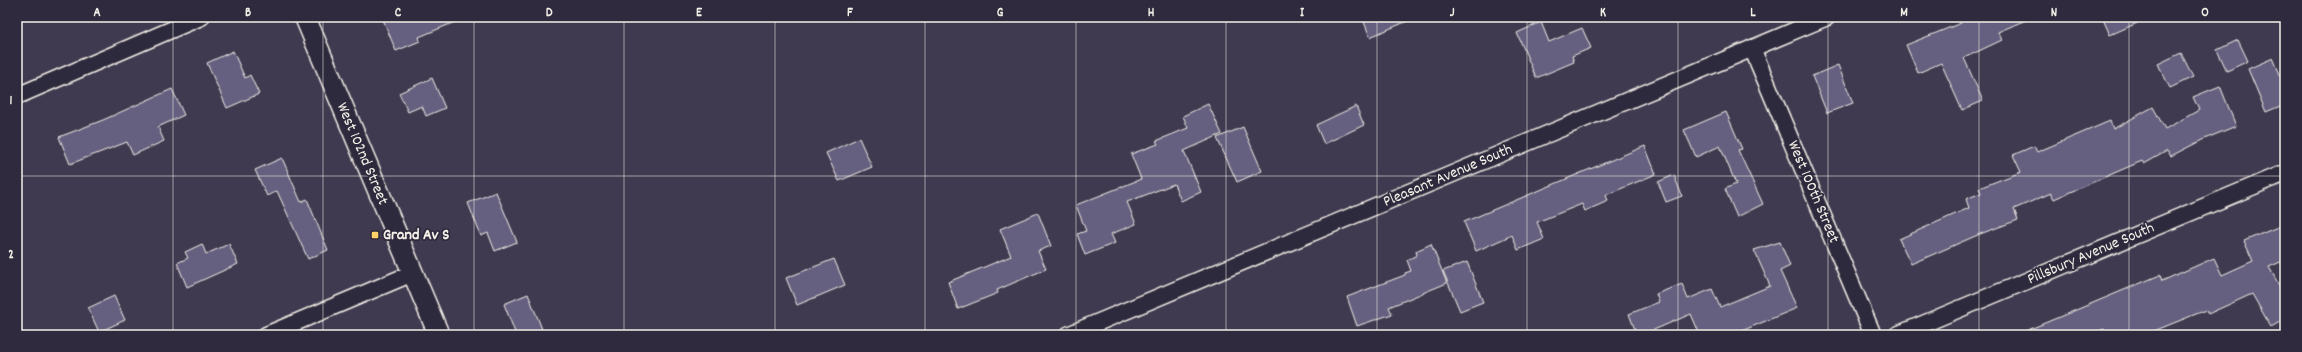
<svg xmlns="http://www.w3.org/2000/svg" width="2302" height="352" viewBox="0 0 2302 352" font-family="Dekko,sans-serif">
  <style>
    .building { fill: #666180; stroke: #f4f1e8 }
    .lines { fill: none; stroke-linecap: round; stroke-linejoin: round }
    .minor-casing { stroke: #f4f1e8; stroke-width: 19 }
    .tertiary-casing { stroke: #f4f1e8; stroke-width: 23 }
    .minor { stroke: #2f2a3d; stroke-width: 16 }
    .tertiary { stroke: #2f2a3d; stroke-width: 20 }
    .grid { fill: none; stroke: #f4f1e8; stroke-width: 1; stroke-opacity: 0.55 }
    .poi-dot { fill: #ffd166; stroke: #2f2a3d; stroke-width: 1.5 }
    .labels { text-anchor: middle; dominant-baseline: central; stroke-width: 3.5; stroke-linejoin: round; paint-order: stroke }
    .street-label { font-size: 16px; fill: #f4f1e8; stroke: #2f2a3d }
    .poi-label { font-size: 16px; font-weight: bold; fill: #f4f1e8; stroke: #2f2a3d; text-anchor: start }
    .neatline { fill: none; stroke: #f4f1e8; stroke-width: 1.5 }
    .grid-label { font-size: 13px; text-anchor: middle; font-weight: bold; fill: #f4f1e8 }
  </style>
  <rect width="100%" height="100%" fill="#403a51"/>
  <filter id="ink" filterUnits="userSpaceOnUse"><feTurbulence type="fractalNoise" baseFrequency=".025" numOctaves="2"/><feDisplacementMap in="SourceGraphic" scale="8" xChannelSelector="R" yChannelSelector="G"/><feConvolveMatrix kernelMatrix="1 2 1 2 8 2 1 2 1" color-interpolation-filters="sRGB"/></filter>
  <g filter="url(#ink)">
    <g class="building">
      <polygon points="382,17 467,17 419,37 420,41 396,51"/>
      <polygon points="1362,17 1417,17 1370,37"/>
      <polygon points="1958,17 2033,17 1998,32 2002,40 1964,58 1983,101 1962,110 1941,63 1918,73 1906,45 1961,23"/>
      <polygon points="2102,17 2151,17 2110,35"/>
      <polygon points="1541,22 1549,42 1582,28 1591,48 1572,56 1574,62 1536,78 1517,33"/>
      <polygon points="2238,40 2248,61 2227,71 2217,50"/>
      <polygon points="233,51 245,78 250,75 259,94 227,108 207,63"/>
      <polygon points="2181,53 2193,77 2170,88 2158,64"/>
      <polygon points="2273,58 2285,86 2285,104 2266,112 2248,69"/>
      <polygon points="1838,65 1853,103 1827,113 1812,76"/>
      <polygon points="432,78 445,108 426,116 422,106 408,112 399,93"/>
      <polygon points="2220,86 2236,126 2202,140 2171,156 2167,151 2144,164 2142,161 2054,199 2051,193 2014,209 2018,220 1980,234 1911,264 1899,239 1969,208 1966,199 1981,193 1979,188 2021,172 2013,155 2034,146 2037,152 2110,121 2113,129 2153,107 2165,129 2199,110 2193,97"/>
      <polygon points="172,89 184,115 158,127 164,141 133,155 127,142 70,164 59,137 103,120"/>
      <polygon points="1208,104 1222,134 1184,151 1201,192 1181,201 1174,184 1127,202 1136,224 1111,234 1115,243 1085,255 1077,234 1086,231 1076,205 1141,179 1131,154 1158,144 1156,141 1188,128 1183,116"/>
      <polygon points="1356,106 1364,125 1324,144 1316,125"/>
      <polygon points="1726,112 1742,149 1738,150 1763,204 1737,217 1725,189 1736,184 1720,146 1696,157 1684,130"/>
      <polygon points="1243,127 1262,171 1237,182 1217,138"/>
      <polygon points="859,138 872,167 839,181 826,153"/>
      <polygon points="1645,146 1656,174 1606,195 1608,201 1585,211 1582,204 1537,222 1544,239 1518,250 1512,235 1476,251 1464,222"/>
      <polygon points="282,158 301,202 307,199 328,250 308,259 277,191 267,196 255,170"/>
      <polygon points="1674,175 1682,196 1666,202 1658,182"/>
      <polygon points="496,192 517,242 495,251 488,233 481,236 468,203"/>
      <polygon points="1038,213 1051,246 1038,251 1046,269 997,290 998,293 958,309 948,282 1011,256 1000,229"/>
      <polygon points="2285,224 2285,260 2269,267 2285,296 2285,319 2271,327 2252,294 2208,314 2206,310 2144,335 2107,335 2104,329 2089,335 2016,335 2160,275 2162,281 2214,258 2222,275 2253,261 2244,241"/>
      <polygon points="1780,242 1790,266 1780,271 1797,308 1732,335 1700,335 1691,314 1642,335 1637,335 1629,314 1659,302 1656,294 1682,284 1688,299 1712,289 1720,307 1770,286 1754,250"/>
      <polygon points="202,244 206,254 229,244 238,264 187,287 177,263 188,258 185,252"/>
      <polygon points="1431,244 1447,283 1389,307 1392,314 1357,326 1347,297 1405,275 1405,273 1411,271 1407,260 1417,255 1416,251"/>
      <polygon points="834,259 845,285 797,305 786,278"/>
      <polygon points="1467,262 1483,302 1460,311 1443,271"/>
      <polygon points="528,294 540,324 544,335 516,335 504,304"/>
      <polygon points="114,296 125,320 99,332 88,308"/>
    </g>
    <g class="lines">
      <defs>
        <g id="minor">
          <polyline points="1752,48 1873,335"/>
          <polyline points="17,96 201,17"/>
          <polyline points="266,335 413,273"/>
          <polyline points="1068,335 1827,17"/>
          <polyline points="1897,335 2285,173"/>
        </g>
        <polyline id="tertiary" points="305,17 439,335"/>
      </defs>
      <use href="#minor" class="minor-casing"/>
      <use href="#tertiary" class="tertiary-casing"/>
      <use href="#minor" class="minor"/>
      <use href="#tertiary" class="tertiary"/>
    </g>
  </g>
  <path class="grid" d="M 173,17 L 173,335M 323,17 L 323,335M 474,17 L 474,335M 624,17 L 624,335M 775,17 L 775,335M 925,17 L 925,335M 1076,17 L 1076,335M 1226,17 L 1226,335M 1377,17 L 1377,335M 1527,17 L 1527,335M 1678,17 L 1678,335M 1828,17 L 1828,335M 1979,17 L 1979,335M 2129,17 L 2129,335M 17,176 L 2285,176"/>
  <rect class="poi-dot" x="371" y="231" width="8" height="8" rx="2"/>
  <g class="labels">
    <g class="street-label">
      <text transform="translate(362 154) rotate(67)">West 102nd Street</text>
      <text transform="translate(1448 176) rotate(-23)">Pleasant Avenue South</text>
      <text transform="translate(1813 192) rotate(67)">West 100th Street</text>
      <text transform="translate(2091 254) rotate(-23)">Pillsbury Avenue South</text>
    </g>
    <g class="poi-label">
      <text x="383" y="235">Grand Av S</text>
    </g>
  </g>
  <rect width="2302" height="352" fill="none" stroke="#2f2a3d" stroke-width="44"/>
  <rect x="22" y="22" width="2258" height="308" class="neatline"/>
  <g class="grid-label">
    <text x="97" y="16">A</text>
    <text x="248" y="16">B</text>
    <text x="398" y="16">C</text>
    <text x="549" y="16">D</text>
    <text x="699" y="16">E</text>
    <text x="850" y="16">F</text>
    <text x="1000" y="16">G</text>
    <text x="1151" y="16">H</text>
    <text x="1302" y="16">I</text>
    <text x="1452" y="16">J</text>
    <text x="1603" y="16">K</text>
    <text x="1753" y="16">L</text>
    <text x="1904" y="16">M</text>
    <text x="2054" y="16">N</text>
    <text x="2205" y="16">O</text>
    <text x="11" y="104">1</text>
    <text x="11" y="258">2</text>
  </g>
</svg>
